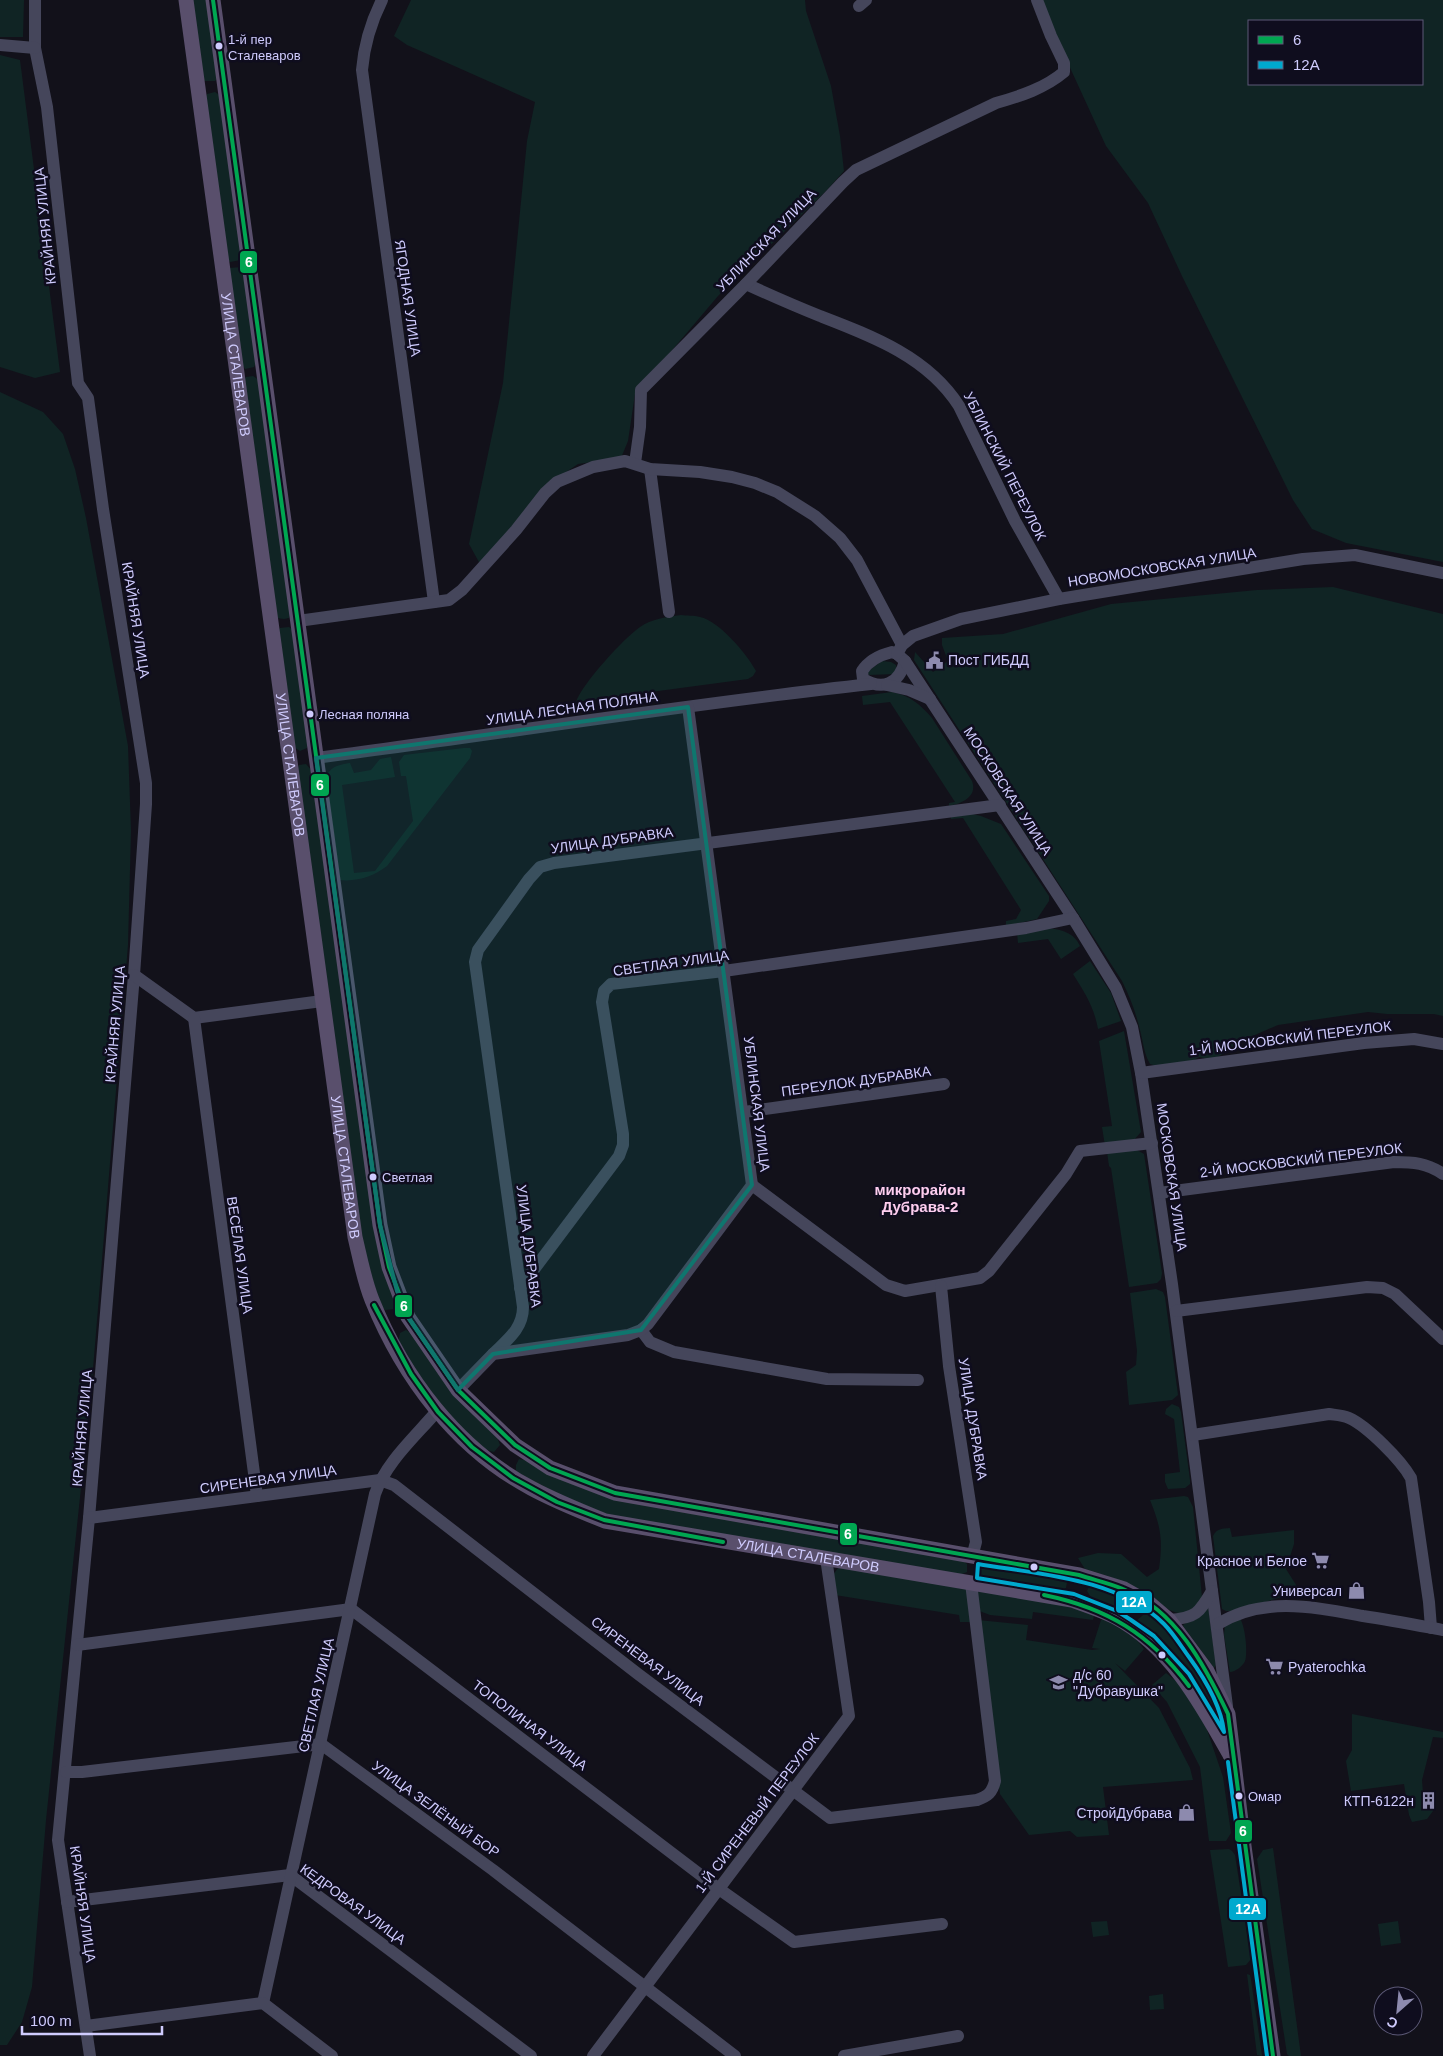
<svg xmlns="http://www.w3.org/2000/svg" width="1443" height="2056" viewBox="0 0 1443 2056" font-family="Helvetica,sans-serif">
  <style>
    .green { fill: #102424; fill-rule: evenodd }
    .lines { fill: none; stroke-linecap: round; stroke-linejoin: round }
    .minor { stroke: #45465b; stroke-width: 12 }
    .major { stroke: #594f6c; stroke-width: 15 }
    .bus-1-casing { stroke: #0f0d1e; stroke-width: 8 }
    .bus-2-casing { stroke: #0f0d1e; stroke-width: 8 }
    .bus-1 { stroke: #00a651; stroke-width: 4 }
    .bus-2 { stroke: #00a9ce; stroke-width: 4 }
    .marked { fill: #0f766e; fill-opacity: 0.2; stroke: #0f766e; stroke-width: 4; stroke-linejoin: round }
    .bus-dot { fill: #cfcbfd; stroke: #0f0d1e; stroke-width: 2 }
    .labels { text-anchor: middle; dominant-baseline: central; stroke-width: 5; stroke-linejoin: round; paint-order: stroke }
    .bus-label { font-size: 13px; fill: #cfcbfd; stroke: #0f0d1e; text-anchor: start }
    .street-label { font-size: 14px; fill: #cfcbfd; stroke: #0f0d1e }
    .poi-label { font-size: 14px; fill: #cfcbfd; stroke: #0f0d1e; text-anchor: end }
    .neighbourhood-label { font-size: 15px; font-weight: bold; fill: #fdcdee; stroke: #0f0d1e }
    .line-badge { stroke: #0f0d1e; stroke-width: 2 }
    .badge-label { font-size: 14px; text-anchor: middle; font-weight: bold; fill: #fff }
  </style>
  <rect width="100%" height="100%" fill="#12111a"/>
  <g class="green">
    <polygon points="0,0 24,0 23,37 0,37"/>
    <polygon points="190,0 208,0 217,79 215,81 204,81"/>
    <polygon points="411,0 805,0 806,11 831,86 840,136 844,171 826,191 718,296 635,394 628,441 621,458 578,464 547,485 480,564 469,544 503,383 527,141 535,102 407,45 394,36"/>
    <path d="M 1043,0 L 1443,0 L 1443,562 L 1346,543 L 1312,529 L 1293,500 L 1182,276 L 1148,203 L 1106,146 L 1049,22 ZM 1249,21 L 1422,21 L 1422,84 L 1249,84 Z"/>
    <polygon points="0,55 20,60 60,372 35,378 0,367"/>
    <polygon points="215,92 222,97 244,256 241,260 230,262 226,259 204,100 207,94"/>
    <polygon points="242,267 258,359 254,367 245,369 240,361 229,268"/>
    <polygon points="253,376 261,381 292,610 289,618 284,619 277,618 242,383 246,377"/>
    <polygon points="0,392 43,412 63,434 75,469 86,518 128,746 131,831 128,945 91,1393 46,1820 32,1987 22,2022 7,2045 0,2045"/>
    <path d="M 1333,587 L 1443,614 L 1443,1016 L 1434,1014 L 1387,1014 L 1368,1012 L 1278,1025 L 1248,1038 L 1213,1060 L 1199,1057 C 1186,1066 1165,1070 1150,1064 C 1144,1054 1143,1041 1140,1030 C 1136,1013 1130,997 1122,981 L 914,660 L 915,652 L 933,672 L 948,661 L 942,645 L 942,638 L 1003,634 L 1111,604 L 1257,590 Z"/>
    <path d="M 681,615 C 687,616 694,615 700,617 C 719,621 747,654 756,671 L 753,676 L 748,679 L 576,702 C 582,684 624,638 640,627 C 651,619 667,617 681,615 Z"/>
    <polygon points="289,627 295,632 308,741 307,748 300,751 294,747 276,634 280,628"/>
    <polygon points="882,661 891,662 896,665 897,670 895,674 869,675 867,672"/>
    <path d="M 892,692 C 909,695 921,705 932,718 L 972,781 C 978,797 961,804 949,806 L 949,803 L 955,802 L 890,702 L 863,705 L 862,696 Z"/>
    <path d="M 464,748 L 470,748 L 472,751 L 470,758 L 387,866 C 374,876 357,882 340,880 L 326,778 C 330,766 339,765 350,763 L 354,773 L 371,770 L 380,759 L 391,757 L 395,777 L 342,785 L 354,873 L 375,871 L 413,821 L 406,776 L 401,776 L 399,762 L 404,755 Z"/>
    <polygon points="306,764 312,771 394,1302 394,1309 385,1310 379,1304 362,1243 296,773 299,765"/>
    <polygon points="964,812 981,816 1001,824 1049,896 1049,901 1037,919 1006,926 1006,921 1016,919 1021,910 963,818 951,819 951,814"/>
    <path d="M 1046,928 C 1060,929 1074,932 1080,946 L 1061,959 L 1048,939 L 1018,943 L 1017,933 Z"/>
    <path d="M 1090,961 L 1111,993 L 1121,1021 L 1098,1029 C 1094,1007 1085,993 1073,974 Z"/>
    <polygon points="1124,1031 1141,1132 1133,1141 1105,1146 1102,1127 1112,1126 1099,1041"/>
    <polygon points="1135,1149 1144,1154 1162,1273 1161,1279 1157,1283 1129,1287 1111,1168 1109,1166 1107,1152"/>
    <polygon points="1156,1289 1163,1292 1165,1297 1178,1395 1172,1400 1129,1405 1126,1372 1136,1365 1137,1351 1130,1293"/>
    <path d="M 406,1330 L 414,1335 L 466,1408 L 497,1437 L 500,1445 L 494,1452 C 463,1445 416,1370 398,1343 L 400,1333 Z"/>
    <polygon points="1172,1404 1179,1407 1181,1412 1190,1480 1190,1484 1185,1488 1168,1489 1165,1482 1165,1474 1180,1472 1174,1419 1165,1414 1166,1409"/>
    <polygon points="519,1459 529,1461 549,1474 961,1559 967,1564 967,1572 960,1575 609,1515 578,1504 516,1472 516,1465"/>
    <path d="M 1184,1496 L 1188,1497 L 1193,1507 L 1202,1597 L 1201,1602 L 1186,1614 C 1165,1613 1163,1602 1146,1593 C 1127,1582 1106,1575 1085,1569 L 1078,1558 L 1098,1553 L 1121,1554 L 1147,1577 L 1159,1569 C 1163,1540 1161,1527 1150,1500 Z"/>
    <path d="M 1230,1528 L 1232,1537 L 1294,1530 L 1294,1544 L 1286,1569 L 1298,1588 L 1292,1594 L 1235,1611 L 1226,1611 L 1222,1609 L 1213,1536 C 1217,1528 1222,1529 1230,1528 Z"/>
    <polygon points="979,1564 1063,1576 1067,1582 1066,1588 1060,1591 976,1578 974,1573"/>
    <polygon points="843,1567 967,1589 972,1622 960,1622 959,1615 835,1595 833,1575 838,1568"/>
    <polygon points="1098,1585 1142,1604 1128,1617 1092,1599 1087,1591 1089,1587"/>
    <polygon points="983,1591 1078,1607 1094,1616 1093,1620 1033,1612 1032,1619 990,1615 977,1610 977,1592"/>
    <polygon points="1208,1606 1216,1665 1214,1668 1183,1626 1184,1624 1195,1620"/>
    <path d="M 1149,1610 C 1181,1640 1209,1677 1222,1719 L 1218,1721 L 1135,1622 Z"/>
    <polygon points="1107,1618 1136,1639 1144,1649 1125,1671 1115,1663 1159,1708 1190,1768 1193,1780 1103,1787 1109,1835 1077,1837 1070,1831 1029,1835 1000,1794 978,1620 1028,1625 1026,1640 1092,1650 1100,1649 1092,1648 1101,1620"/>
    <path d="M 1240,1619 C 1245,1625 1248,1653 1245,1661 C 1243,1666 1235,1672 1230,1672 L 1224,1635 L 1225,1625 Z"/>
    <polygon points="1166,1673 1185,1688 1203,1718 1223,1777 1231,1833 1226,1841 1209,1841 1200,1767 1167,1702 1152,1685"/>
    <polygon points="1352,1714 1443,1732 1443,1738 1433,1737 1422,1780 1424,1807 1432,1807 1433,1811 1427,1819 1412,1822 1409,1815 1404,1784 1351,1791 1346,1761 1352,1750"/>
    <polygon points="1273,1848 1301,2056 1289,2056 1287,2054 1257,1859 1263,1850"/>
    <polygon points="1229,1849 1232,1851 1235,1855 1251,1959 1246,1965 1228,1967 1210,1850"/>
    <polygon points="1107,1921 1109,1935 1093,1937 1091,1922"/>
    <polygon points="1398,1921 1401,1943 1381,1946 1378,1924"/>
    <polygon points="1247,1974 1250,1975 1251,1980 1262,2056 1257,2055"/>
    <polygon points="1163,1994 1164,2009 1150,2010 1149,1996"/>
  </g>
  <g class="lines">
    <g class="minor">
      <polyline points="35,0 35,48 47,107 78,383 88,398 103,509 146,783 146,804 134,975 89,1518 58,1840 90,2056"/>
      <path d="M 382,0 C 371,22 364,46 362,70 L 434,602"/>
      <polyline points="859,6 866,0"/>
      <polyline points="0,45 35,48"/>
      <path d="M 746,284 C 770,295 795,306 820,316 C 872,336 928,357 959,406 L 1015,521 L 1059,599"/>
      <path d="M 635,463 L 640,427 L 641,390 L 746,284 L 843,182 L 856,170 L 996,103 C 1021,96 1045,88 1064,72 L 1064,63 L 1051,36 L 1037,0"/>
      <polyline points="650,469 669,612"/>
      <polyline points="298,621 449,600 462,590 516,530 545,493 557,482 593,467 625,461 650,469 700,472 732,477 755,483 777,492 815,516 840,538 857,560 902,645"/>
      <path d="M 892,652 L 897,654 L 905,661 C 899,684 883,691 863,679 L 862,671 C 869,660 880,655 892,652 Z"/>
      <polyline points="897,654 902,645 913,636 961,619 1059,599 1303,559 1355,555 1443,573"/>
      <polyline points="905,661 1073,918 1116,988 1132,1027 1141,1073 1172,1284 1227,1706"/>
      <polyline points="887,685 909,690 930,699"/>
      <path d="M 316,758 C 501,734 686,704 871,684"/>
      <polyline points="134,975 194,1018 322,1001"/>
      <polyline points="194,1018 257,1496"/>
      <polyline points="1141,1073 1364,1043 1414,1039 1443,1044"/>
      <polyline points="744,1112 944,1084"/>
      <polyline points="752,1185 886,1285 905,1291 980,1278 989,1271 1066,1174 1080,1151 1152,1143"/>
      <path d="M 1159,1193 L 1394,1162 C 1413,1162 1427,1163 1443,1174"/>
      <polyline points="941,1286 949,1366 976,1542 972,1557"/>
      <polyline points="520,1288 619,1156 623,1145 623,1134 602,1002 604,991 611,984 724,971 1026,928 1073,918"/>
      <polyline points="1176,1311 1367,1287 1383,1288 1395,1294 1443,1339"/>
      <polyline points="641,1330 650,1342 674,1352 827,1379 918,1380"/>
      <path d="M 493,1354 C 507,1340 523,1329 523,1307 L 475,962 L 478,950 L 529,879 L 540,867 L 554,863 L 1000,805"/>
      <polyline points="458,1390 493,1354 628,1335 641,1330 648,1324 752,1185 688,707"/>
      <path d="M 1193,1435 L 1329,1414 C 1336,1415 1342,1415 1349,1418 C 1367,1426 1401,1460 1411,1478 L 1429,1602 L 1431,1628"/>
      <path d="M 89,1518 L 380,1480 L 394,1485 L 638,1674 L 830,1818 L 977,1800 C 988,1796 992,1793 995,1781 L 971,1583"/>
      <path d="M 1169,1620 C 1196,1618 1199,1613 1212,1591"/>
      <path d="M 1218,1624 C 1263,1596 1314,1607 1363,1616 C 1390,1620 1416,1625 1443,1630"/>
      <polyline points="77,1645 351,1609 719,1889 794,1942 942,1924"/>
      <polyline points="66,1772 82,1772 321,1744 493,1870 735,2056"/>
      <polyline points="67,1902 290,1875 531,2056"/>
      <path d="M 263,2003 L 375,1494 C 386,1462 415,1437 437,1411"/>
      <polyline points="86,2026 263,2003 332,2056"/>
      <polyline points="593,2056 849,1716 826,1558"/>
      <polyline points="844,2056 958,2036"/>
    </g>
    <g class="major">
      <path id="s1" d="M 186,0 L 355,1237 C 360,1258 364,1280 372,1300 C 403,1377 457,1449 531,1488 C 555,1501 580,1511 605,1521 L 1072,1600 C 1086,1605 1102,1610 1115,1617 C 1170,1646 1201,1703 1230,1755"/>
      <polyline points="213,0 380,1225 389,1267 408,1317 458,1390 515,1445 550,1468 615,1493 1079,1575 1124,1589 1149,1603 1169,1620 1207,1671 1228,1714 1244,1846 1273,2056"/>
    </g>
    <defs>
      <g id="bus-1">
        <path d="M 213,0 L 380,1225 L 389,1267 L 408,1317 L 458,1390 L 515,1445 L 550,1468 L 615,1493 L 1079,1575 C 1094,1580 1109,1583 1123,1589 C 1176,1610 1205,1666 1228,1714 L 1273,2056"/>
        <polyline points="374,1305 411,1374 438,1412 472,1447 513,1478 557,1502 604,1520 723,1542"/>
        <path d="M 1044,1595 C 1107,1608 1150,1634 1189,1686"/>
      </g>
      <g id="bus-2">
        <path d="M 978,1564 C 1038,1574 1118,1578 1164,1624 C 1173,1633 1181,1646 1189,1657 C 1205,1679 1221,1705 1224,1732 L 1189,1674 L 1154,1636 L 1131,1620 L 1117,1611 L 1074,1594 L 977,1578 Z"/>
        <polyline points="1228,1762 1267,2056"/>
      </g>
    </defs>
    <use href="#bus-1" class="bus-1-casing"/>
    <use href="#bus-2" class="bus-2-casing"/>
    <use href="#bus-1" class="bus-1"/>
    <use href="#bus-2" class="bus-2"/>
  </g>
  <path class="marked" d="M 688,707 L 752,1185 L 641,1330 L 493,1354 L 458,1390 L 408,1317 L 397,1291 L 380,1225 L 316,758 Z"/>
  <defs>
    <symbol id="civic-bare" viewBox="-9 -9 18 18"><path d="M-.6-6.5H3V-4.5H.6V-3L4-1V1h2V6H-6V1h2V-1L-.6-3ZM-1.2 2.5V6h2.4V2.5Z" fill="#8d8aae" stroke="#0f0d1e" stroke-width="2.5" paint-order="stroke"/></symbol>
    <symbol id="supermarket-bare" viewBox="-9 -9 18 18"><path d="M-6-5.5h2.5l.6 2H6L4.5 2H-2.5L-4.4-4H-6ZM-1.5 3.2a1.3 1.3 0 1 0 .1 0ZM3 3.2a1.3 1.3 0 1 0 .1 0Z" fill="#8d8aae" stroke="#0f0d1e" stroke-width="2.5" paint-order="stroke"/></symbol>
    <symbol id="shop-bare" viewBox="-9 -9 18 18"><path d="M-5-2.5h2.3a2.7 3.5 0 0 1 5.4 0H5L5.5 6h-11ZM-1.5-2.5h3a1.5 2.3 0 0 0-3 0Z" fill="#8d8aae" stroke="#0f0d1e" stroke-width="2.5" paint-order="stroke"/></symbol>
    <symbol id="school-bare" viewBox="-9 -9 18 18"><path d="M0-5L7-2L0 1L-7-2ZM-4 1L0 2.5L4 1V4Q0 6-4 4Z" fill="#8d8aae" stroke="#0f0d1e" stroke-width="2.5" paint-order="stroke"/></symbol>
    <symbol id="building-bare" viewBox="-9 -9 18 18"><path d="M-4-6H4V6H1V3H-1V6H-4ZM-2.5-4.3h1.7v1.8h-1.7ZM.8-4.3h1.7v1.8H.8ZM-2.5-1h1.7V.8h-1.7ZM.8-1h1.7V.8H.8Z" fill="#8d8aae" stroke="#0f0d1e" stroke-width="2.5" paint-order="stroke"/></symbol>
  </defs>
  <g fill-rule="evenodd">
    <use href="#civic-bare" x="922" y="648" width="25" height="25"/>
    <use href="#supermarket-bare" x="1308" y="1548" width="25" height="25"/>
    <use href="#shop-bare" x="1344" y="1578" width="25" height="25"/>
    <use href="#supermarket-bare" x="1262" y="1654" width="25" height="25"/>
    <use href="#school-bare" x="1046" y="1670" width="25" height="25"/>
    <use href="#building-bare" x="1416" y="1788" width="25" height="25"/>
    <use href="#shop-bare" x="1174" y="1800" width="25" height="25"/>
  </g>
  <g class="bus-dot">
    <circle cx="219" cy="46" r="4.5"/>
    <circle cx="310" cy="714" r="4.5"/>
    <circle cx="373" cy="1177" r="4.5"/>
    <circle cx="1034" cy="1567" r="4.5"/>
    <circle cx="1162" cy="1655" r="4.5"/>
    <circle cx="1239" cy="1796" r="4.5"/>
  </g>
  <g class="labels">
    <g class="bus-label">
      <text x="228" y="39">1-й пер<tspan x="228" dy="16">Сталеваров</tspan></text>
      <text x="319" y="714">Лесная поляна</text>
      <text x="382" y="1177">Светлая</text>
      <text x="1248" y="1796">Омар</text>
    </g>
    <g class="street-label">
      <text transform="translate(45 226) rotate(-96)">КРАЙНЯЯ УЛИЦА</text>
      <text transform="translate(766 240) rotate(-46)">УБЛИНСКАЯ УЛИЦА</text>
      <text transform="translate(408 298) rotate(82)">ЯГОДНАЯ УЛИЦА</text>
      <text stroke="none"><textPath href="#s1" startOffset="368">УЛИЦА СТАЛЕВАРОВ</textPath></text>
      <text transform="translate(1005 466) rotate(63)">УБЛИНСКИЙ ПЕРЕУЛОК</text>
      <text transform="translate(1162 567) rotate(-9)">НОВОМОСКОВСКАЯ УЛИЦА</text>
      <text transform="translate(136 620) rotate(81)">КРАЙНЯЯ УЛИЦА</text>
      <text transform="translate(572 708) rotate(-8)">УЛИЦА ЛЕСНАЯ ПОЛЯНА</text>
      <text stroke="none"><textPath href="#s1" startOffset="772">УЛИЦА СТАЛЕВАРОВ</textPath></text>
      <text transform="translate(1008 791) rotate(57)">МОСКОВСКАЯ УЛИЦА</text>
      <text transform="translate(612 840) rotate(-8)">УЛИЦА ДУБРАВКА</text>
      <text transform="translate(671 963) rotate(-8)">СВЕТЛАЯ УЛИЦА</text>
      <text transform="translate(115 1024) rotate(-85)">КРАЙНЯЯ УЛИЦА</text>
      <text transform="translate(1290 1038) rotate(-7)">1-Й МОСКОВСКИЙ ПЕРЕУЛОК</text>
      <text transform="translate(856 1081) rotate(-8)">ПЕРЕУЛОК ДУБРАВКА</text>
      <text transform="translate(757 1104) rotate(83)">УБЛИНСКАЯ УЛИЦА</text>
      <text transform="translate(1301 1160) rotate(-7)">2-Й МОСКОВСКИЙ ПЕРЕУЛОК</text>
      <text stroke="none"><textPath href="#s1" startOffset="1178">УЛИЦА СТАЛЕВАРОВ</textPath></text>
      <text transform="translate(1172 1177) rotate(82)">МОСКОВСКАЯ УЛИЦА</text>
      <text transform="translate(529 1246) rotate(83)">УЛИЦА ДУБРАВКА</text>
      <text transform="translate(240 1255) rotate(82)">ВЕСЁЛАЯ УЛИЦА</text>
      <text transform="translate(973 1419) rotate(81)">УЛИЦА ДУБРАВКА</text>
      <text transform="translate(82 1428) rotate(-85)">КРАЙНЯЯ УЛИЦА</text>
      <text transform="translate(268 1479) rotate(-8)">СИРЕНЕВАЯ УЛИЦА</text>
      <text stroke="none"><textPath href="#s1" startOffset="1852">УЛИЦА СТАЛЕВАРОВ</textPath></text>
      <text transform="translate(648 1661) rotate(37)">СИРЕНЕВАЯ УЛИЦА</text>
      <text transform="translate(316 1695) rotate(-77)">СВЕТЛАЯ УЛИЦА</text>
      <text transform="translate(530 1725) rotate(37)">ТОПОЛИНАЯ УЛИЦА</text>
      <text transform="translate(436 1809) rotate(36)">УЛИЦА ЗЕЛЁНЫЙ БОР</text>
      <text transform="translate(757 1813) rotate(-53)">1-Й СИРЕНЕВЫЙ ПЕРЕУЛОК</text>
      <text transform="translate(83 1904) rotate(82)">КРАЙНЯЯ УЛИЦА</text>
      <text transform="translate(353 1904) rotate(36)">КЕДРОВАЯ УЛИЦА</text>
    </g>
    <g class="poi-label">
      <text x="948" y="660" text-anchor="start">Пост ГИБДД</text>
      <text x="1307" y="1561">Красное и Белое</text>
      <text x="1342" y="1591">Универсал</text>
      <text x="1288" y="1667" text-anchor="start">Pyaterochka</text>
      <text x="1073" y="1675" text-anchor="start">д/с 60<tspan x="1073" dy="16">"Дубравушка"</tspan></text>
      <text x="1414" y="1801">КТП-6122н</text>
      <text x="1172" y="1813">СтройДубрава</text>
    </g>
    <g class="neighbourhood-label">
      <text x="920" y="1189">микрорайон<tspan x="920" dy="17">Дубрава-2</tspan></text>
    </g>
  </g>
  <g class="line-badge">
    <rect x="239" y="250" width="19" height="24" rx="5" fill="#00a651"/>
    <rect x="310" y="773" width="20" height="24" rx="5" fill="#00a651"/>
    <rect x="394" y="1294" width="19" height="24" rx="5" fill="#00a651"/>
    <rect x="839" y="1522" width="19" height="24" rx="5" fill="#00a651"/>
    <rect x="1115" y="1590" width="38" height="24" rx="5" fill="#00a9ce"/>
    <rect x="1234" y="1819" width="19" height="24" rx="5" fill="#00a651"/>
    <rect x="1228" y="1897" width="39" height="24" rx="5" fill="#00a9ce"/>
  </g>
  <g class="badge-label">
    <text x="249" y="267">6</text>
    <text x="320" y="790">6</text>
    <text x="404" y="1311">6</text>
    <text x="848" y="1539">6</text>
    <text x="1134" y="1607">12А</text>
    <text x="1243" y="1836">6</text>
    <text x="1248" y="1914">12А</text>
  </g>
  <rect x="1248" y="20" width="175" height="65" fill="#0f0d1e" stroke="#5c5977"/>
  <rect x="1258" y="36" width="25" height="8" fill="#00a651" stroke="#5c5977"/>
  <text x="1293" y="45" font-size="15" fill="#cfcbfd">6</text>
  <rect x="1258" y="61" width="25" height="8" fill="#00a9ce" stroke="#5c5977"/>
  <text x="1293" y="70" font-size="15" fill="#cfcbfd">12А</text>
  <g transform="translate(1398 2011) rotate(207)"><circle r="24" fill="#0f0d1e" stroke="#5c5977"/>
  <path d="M0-4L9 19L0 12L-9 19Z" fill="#8d8aae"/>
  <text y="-8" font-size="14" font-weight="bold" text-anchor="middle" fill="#cfcbfd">С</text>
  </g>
  <path d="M22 2026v8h140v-8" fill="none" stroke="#cfcbfd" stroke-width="2.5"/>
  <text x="30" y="2026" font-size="15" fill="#cfcbfd" stroke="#0f0d1e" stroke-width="4" paint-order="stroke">100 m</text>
</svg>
